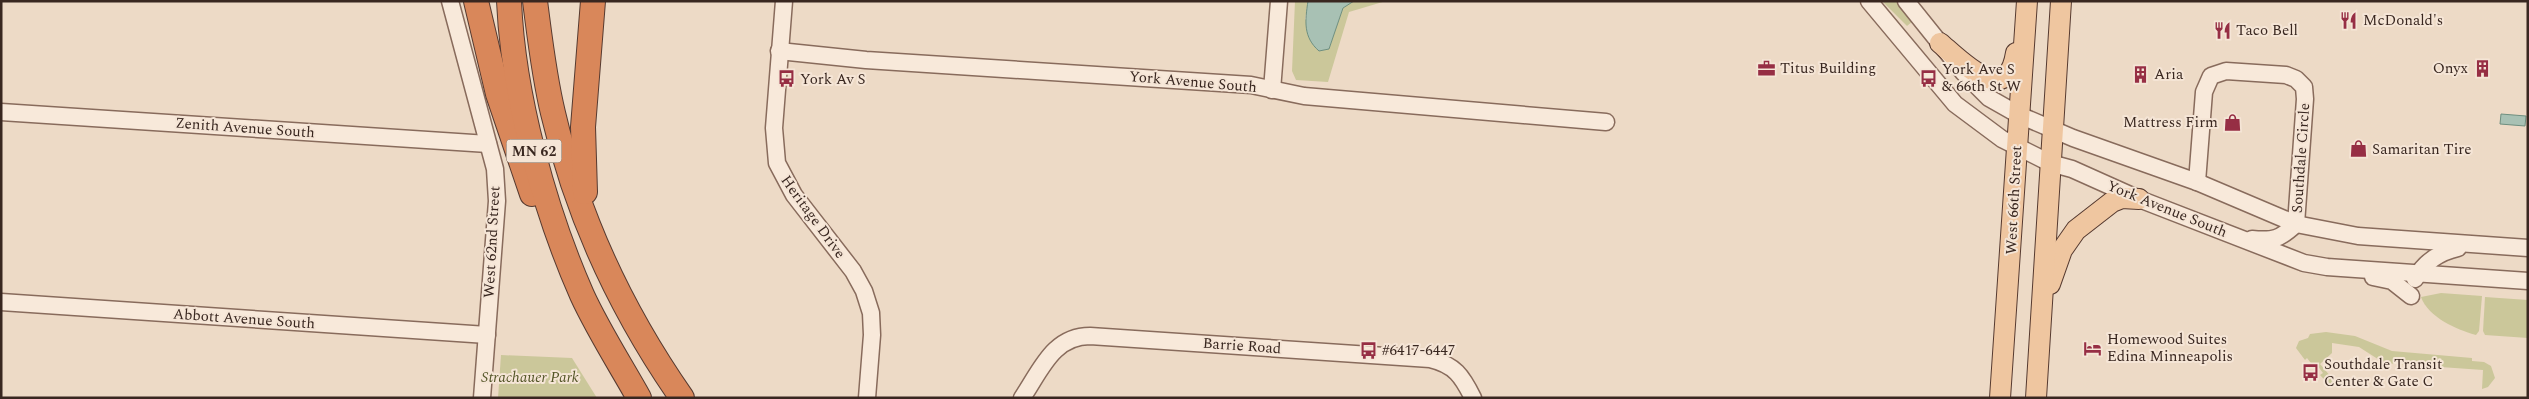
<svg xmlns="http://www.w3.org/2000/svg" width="2529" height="399" viewBox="0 0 2529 399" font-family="Spectral,serif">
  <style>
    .green { fill: #cbc79a }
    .water { fill: #a8c1b4; stroke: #6e8f80 }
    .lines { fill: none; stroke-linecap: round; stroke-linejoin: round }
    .minor-casing { stroke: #886b5c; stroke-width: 19 }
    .major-casing { stroke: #563a30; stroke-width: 22 }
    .highway-casing { stroke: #563a30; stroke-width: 26 }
    .minor { stroke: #f8e9da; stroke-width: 16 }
    .major { stroke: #efc6a0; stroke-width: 20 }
    .highway { stroke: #d9875a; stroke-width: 24 }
    .labels { text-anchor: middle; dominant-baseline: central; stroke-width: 4; stroke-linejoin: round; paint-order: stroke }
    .shield { fill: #f5e5d6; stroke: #716057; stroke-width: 1 }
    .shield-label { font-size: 14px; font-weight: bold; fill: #392720 }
    .poi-label { font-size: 15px; fill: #392720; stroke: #f5e5d6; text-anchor: start }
    .street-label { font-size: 15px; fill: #392720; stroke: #f5e5d6 }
    .park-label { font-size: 15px; font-style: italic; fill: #535527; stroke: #f5e5d6 }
  </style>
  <rect width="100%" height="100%" fill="#eddac6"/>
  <g class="green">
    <polygon points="1295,1 1308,1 1305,19 1329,49 1343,8 1354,1 1386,1 1349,12 1328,82 1296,80 1292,71"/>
    <polygon points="1882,1 1896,1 1913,21 1907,26"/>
    <path d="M 2441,293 L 2482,296 L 2479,331 L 2476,335 C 2457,330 2428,317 2421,297 Z"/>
    <polygon points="2485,297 2528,300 2528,338 2485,335 2483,331"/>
    <polygon points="2326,332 2355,336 2392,351 2472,358 2472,361 2484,362 2491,366 2495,378 2488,387 2482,389 2483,370 2384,363 2359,347 2332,343 2332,353 2320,364 2337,384 2332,388 2320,375 2323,373 2317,365 2314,367 2307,358 2305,360 2296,348 2299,341 2308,338 2310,334"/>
    <polygon points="501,355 572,358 597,398 498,398"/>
  </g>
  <g class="water">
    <path d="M 1308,1 L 1354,1 L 1343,8 L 1329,49 L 1319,51 C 1303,37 1305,21 1308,1 Z"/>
    <polygon points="2501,114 2526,116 2525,126 2500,124"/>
  </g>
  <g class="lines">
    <defs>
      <g id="minor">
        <polyline points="450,1 495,169 497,201 482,398"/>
        <polyline points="784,1 774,128 777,163 794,195 853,271 864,291 871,313 872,335 867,398"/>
        <polyline points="1869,1 1955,104 2002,139 2050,163 2072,169 2139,199 2304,263 2327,267 2528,281"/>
        <polyline points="1906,1 1963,72 1989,98 2019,115 2073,138 2197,182 2296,224 2358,236 2528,248"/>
        <polyline points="779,51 866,60 1251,85 1304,96 1606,122"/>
        <polyline points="1272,90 1279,1"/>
        <polyline points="1,112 488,144"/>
        <path d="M 2197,182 L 2204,92 L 2211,76 L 2226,71 L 2286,75 L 2296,79 L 2304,87 L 2305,99 L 2296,224 C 2280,239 2274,241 2252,239"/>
        <polyline points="2373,277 2392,281 2411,296"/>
        <path d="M 2415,279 C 2425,261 2440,252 2458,248"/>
        <polyline points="1,302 487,335"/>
        <path d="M 1022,398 C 1041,370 1053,336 1090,336 L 1430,359 C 1455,365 1462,376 1473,398"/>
      </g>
      <g id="major">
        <path d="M 1940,43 C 1962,62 2007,109 2016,53"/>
        <polyline points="2050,284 2062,250 2076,230 2112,202 2122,198 2139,199"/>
        <polyline points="2000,398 2027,1"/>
        <polyline points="2036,398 2061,1"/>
      </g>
      <g id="highway">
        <polyline points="476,1 498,94 532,194"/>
        <path d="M 509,1 C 513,95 544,209 582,295 C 598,330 620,364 639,398"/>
        <path d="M 535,1 C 540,39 544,76 553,113 C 577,216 622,312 682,398"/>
        <polyline points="585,192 583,127 593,1"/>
      </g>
    </defs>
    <use href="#minor" class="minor-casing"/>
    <use href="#major" class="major-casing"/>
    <use href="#highway" class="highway-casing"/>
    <use href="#minor" class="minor"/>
    <use href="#major" class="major"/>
    <use href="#highway" class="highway"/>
  </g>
  <defs>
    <symbol id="restaurant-bare" viewBox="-9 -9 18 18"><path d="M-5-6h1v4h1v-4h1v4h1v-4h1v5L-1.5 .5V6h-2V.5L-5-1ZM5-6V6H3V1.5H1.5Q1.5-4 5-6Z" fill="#962e44" stroke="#f5e5d6" stroke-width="2.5" paint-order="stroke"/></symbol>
    <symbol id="office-bare" viewBox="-9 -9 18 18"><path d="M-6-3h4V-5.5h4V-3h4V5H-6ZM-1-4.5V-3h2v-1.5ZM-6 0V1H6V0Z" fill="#962e44" stroke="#f5e5d6" stroke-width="2.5" paint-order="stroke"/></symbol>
    <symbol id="building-bare" viewBox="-9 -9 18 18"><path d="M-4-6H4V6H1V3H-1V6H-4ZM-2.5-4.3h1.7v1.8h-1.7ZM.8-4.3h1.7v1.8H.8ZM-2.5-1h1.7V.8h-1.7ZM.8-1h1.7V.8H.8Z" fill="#962e44" stroke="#f5e5d6" stroke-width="2.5" paint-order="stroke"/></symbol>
    <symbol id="bus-bare" viewBox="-9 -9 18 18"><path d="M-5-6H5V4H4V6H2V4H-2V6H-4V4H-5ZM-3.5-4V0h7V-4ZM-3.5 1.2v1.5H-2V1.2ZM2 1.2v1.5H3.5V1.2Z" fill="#962e44" stroke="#f5e5d6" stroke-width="2.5" paint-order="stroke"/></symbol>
    <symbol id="shop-bare" viewBox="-9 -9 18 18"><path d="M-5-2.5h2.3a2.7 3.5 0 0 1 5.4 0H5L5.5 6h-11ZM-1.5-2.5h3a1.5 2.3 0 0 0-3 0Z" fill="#962e44" stroke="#f5e5d6" stroke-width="2.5" paint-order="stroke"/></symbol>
    <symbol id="hotel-bare" viewBox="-9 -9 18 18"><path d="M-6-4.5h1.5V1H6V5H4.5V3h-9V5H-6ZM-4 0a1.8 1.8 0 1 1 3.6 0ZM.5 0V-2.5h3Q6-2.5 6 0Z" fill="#962e44" stroke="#f5e5d6" stroke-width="2.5" paint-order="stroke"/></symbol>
  </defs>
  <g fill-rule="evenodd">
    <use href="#restaurant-bare" x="2336" y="8" width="25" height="25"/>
    <use href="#restaurant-bare" x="2210" y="18" width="25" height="25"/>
    <use href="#office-bare" x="1754" y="56" width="25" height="25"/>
    <use href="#building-bare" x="2470" y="56" width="25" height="25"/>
    <use href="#building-bare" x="2128" y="62" width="25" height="25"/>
    <use href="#bus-bare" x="1916" y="66" width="25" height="25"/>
    <use href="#bus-bare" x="774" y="66" width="25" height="25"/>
    <use href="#shop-bare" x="2220" y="110" width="25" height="25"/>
    <use href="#shop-bare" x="2346" y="136" width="25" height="25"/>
    <use href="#hotel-bare" x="2080" y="336" width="25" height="25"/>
    <use href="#bus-bare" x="1356" y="338" width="25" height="25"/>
    <use href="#bus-bare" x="2298" y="360" width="25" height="25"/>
  </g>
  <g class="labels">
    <rect class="shield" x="506.5" y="139.5" width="55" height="23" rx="4"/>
    <g class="shield-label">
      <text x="534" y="151">MN 62</text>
    </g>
    <g class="poi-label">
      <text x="2363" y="20">McDonald's</text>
      <text x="2236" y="30">Taco Bell</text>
      <text x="1780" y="68">Titus Building</text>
      <text x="2468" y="68" text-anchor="end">Onyx</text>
      <text x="1942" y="69">York Ave S<tspan x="1942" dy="17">&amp; 66th St W</tspan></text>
      <text x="2154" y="74">Aria</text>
      <text x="800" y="79">York Av S</text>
      <text x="2218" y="122" text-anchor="end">Mattress Firm</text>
      <text x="2372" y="149">Samaritan Tire</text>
      <text x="2107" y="339">Homewood Suites<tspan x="2107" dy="17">Edina Minneapolis</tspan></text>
      <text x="1382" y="350">#6417-6447</text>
      <text x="2324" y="364">Southdale Transit<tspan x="2324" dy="17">Center &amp; Gate C</tspan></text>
    </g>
    <g class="street-label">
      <text transform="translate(1193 82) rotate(5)">York Avenue South</text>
      <text transform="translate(245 128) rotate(4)">Zenith Avenue South</text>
      <text transform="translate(2301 158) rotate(-86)">Southdale Circle</text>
      <text transform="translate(2014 200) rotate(-87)">West 66th Street</text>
      <text transform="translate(2167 209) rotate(22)">York Avenue South</text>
      <text transform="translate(813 217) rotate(54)">Heritage Drive</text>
      <text transform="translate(492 242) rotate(-87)">West 62nd Street</text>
      <text transform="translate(244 319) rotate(4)">Abbott Avenue South</text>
      <text transform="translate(1242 346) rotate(4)">Barrie Road</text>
    </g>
    <g class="park-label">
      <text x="530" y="377">Strachauer Park</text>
    </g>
  </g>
  <rect width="2529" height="399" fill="none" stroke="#392720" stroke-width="5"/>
</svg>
